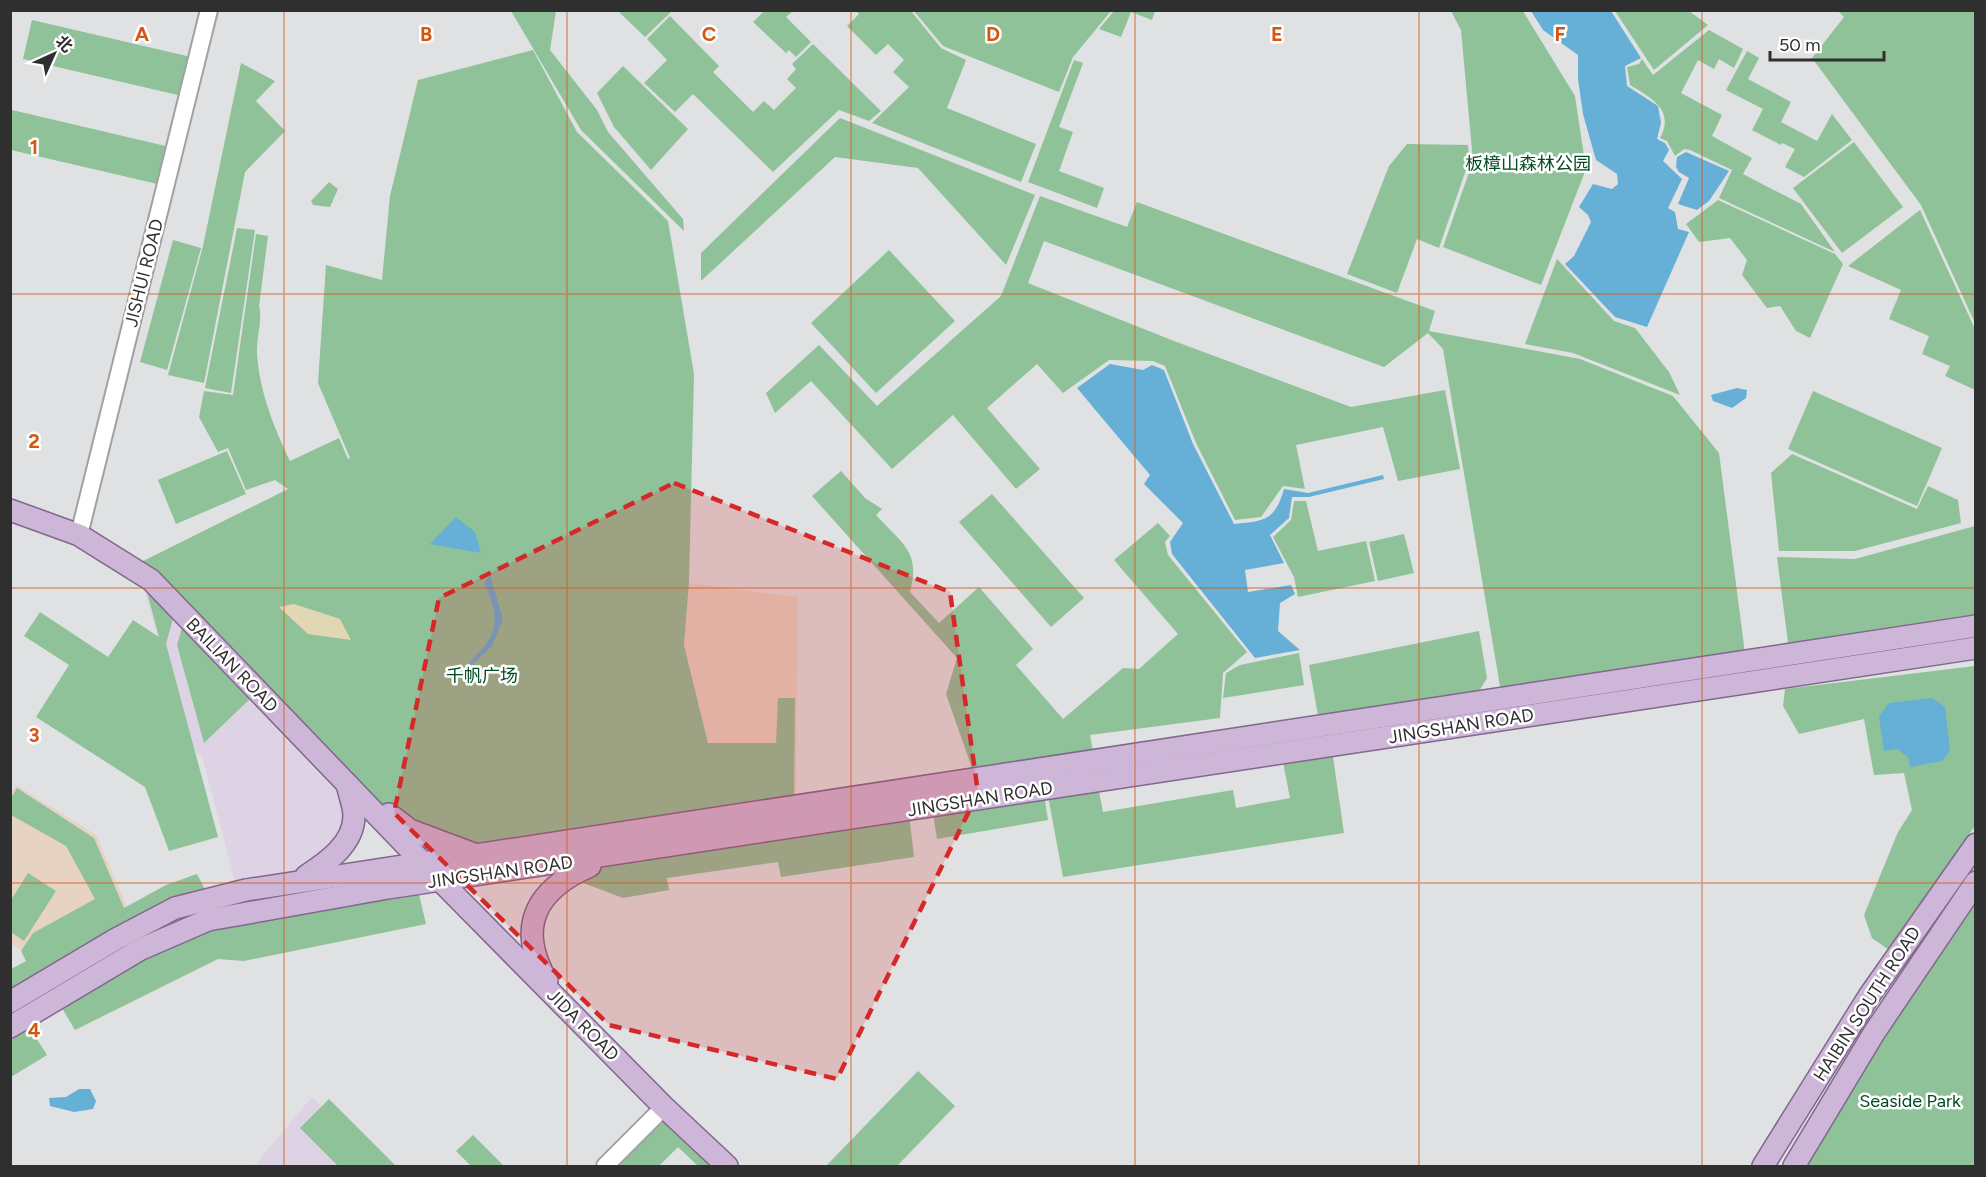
<svg xmlns="http://www.w3.org/2000/svg" width="1986" height="1177" viewBox="0 0 1986 1177" font-family="Figtree,'Noto Sans SC',sans-serif">
  <style>
    .education { fill: #e7d3c4 }
    .medical { fill: #ded2e5 }
    .green { fill: #8fc299 }
    .sand { fill: #e1d7b3 }
    .water { fill: #66afd7 }
    .lines { fill: none; stroke-linecap: round; stroke-linejoin: round }
    .minor-casing { stroke: #9fa1a2; stroke-width: 20 }
    .major-casing { stroke: #80678c; stroke-width: 24 }
    .minor { stroke: #fff; stroke-width: 16 }
    .major { stroke: #cdb6d7; stroke-width: 21 }
    .marked { fill: #d62828; fill-opacity: 0.2; stroke: #d62828; stroke-width: 4.5; stroke-dasharray: 12 8; stroke-linejoin: round }
    .grid { fill: none; stroke: #d65510; stroke-width: 1.5; stroke-opacity: 0.55 }
    .labels { text-anchor: middle; dominant-baseline: central; stroke-width: 5; stroke-linejoin: round; paint-order: stroke }
    .park-label { font-size: 18px; fill: #024c1f; stroke: #fff }
    .street-label { font-size: 18px; fill: #2f2f30; stroke: #fff }
    .grid-label { font-size: 20px; text-anchor: middle; font-weight: bold; fill: #d65510; stroke: #fff; stroke-width: 5; stroke-linejoin: round; paint-order: stroke }
  </style>
  <rect width="100%" height="100%" fill="#dfe1e3"/>
  <g class="education">
    <polygon points="689,583 798,597 796,804 726,815 684,645"/>
    <polygon points="16,785 96,835 136,928 23,951 11,943 10,794"/>
  </g>
  <g class="medical">
    <polygon points="142,581 347,784 354,817 300,880 238,892 202,756 188,747"/>
    <polygon points="312,1097 382,1166 254,1166"/>
  </g>
  <g class="green">
    <polygon points="511,11 556,11 550,50 597,110 608,132 683,219 684,231 581,130"/>
    <polygon points="618,11 672,11 645,37"/>
    <polygon points="764,11 793,11 786,17 811,42 796,57 789,50 786,53 753,22"/>
    <polygon points="856,11 911,11 941,48 966,60 947,108 1036,144 1021,182 872,123 909,87 893,72 904,60 888,44 876,55 847,26 859,14"/>
    <polygon points="914,11 1111,11 1073,57 1059,92 943,46"/>
    <polygon points="1114,11 1114,10 1155,11 1152,20 1131,12 1121,37 1099,29"/>
    <polygon points="1451,11 1523,11 1575,96 1586,169 1541,285 1443,247 1473,161 1461,30"/>
    <polygon points="1615,11 1689,11 1708,25 1654,70"/>
    <polygon points="1838,11 1975,11 1975,323 1921,205 1812,58 1844,17"/>
    <polygon points="670,16 719,66 713,72 753,112 764,101 774,110 796,88 787,79 796,69 792,64 813,44 881,111 869,121 839,110 773,172 693,94 675,112 644,83 667,60 647,39"/>
    <polygon points="32,20 191,57 182,96 23,59"/>
    <path d="M 1709,30 L 1743,49 L 1734,68 L 1719,59 L 1714,69 L 1698,60 L 1681,93 L 1722,115 L 1712,136 L 1752,158 L 1743,174 L 1801,204 L 1835,252 L 1719,198 L 1732,170 L 1690,150 L 1684,149 L 1675,156 L 1667,141 L 1660,138 C 1676,109 1649,97 1630,85 L 1627,67 L 1639,64 L 1642,59 L 1653,75 Z"/>
    <path d="M 533,50 L 577,132 L 668,221 L 694,374 L 689,582 L 684,645 L 708,743 L 776,743 L 778,698 L 795,698 L 794,801 L 481,852 L 409,828 L 347,783 L 131,567 L 288,489 L 275,480 L 246,490 L 228,448 L 218,452 L 199,417 L 204,391 L 233,395 L 256,234 L 268,236 L 259,306 C 263,321 256,337 257,353 C 259,390 274,428 290,461 L 339,438 L 348,459 L 350,458 L 318,383 L 326,265 L 382,280 L 390,196 L 418,80 Z"/>
    <polygon points="1747,51 1759,58 1748,79 1791,102 1781,122 1817,141 1832,114 1852,140 1804,177 1785,167 1795,149 1782,143 1781,145 1752,130 1763,109 1726,90"/>
    <polygon points="1074,60 1083,63 1059,127 1073,132 1059,171 1104,188 1097,208 1028,182"/>
    <polygon points="241,63 275,81 256,101 285,131 245,172 204,383 168,375 203,246"/>
    <polygon points="623,66 688,129 651,170 614,127 597,93"/>
    <polygon points="12,110 170,147 162,185 11,150"/>
    <polygon points="840,118 1035,195 1006,265 918,168 835,157 701,281 701,253"/>
    <polygon points="1854,142 1903,207 1842,253 1793,188"/>
    <polygon points="1407,144 1468,145 1469,161 1439,248 1417,239 1397,293 1347,274 1389,166"/>
    <polygon points="329,182 338,189 330,207 313,205 311,201"/>
    <polygon points="1040,196 1127,227 1137,202 1435,311 1429,331 1580,359 1673,396 1719,453 1746,661 1502,698 1443,349 1428,333 1384,367 1044,241 1028,283 1174,341 1351,407 1445,390 1460,469 1398,481 1383,427 1296,445 1305,489 1283,486 1261,517 1235,520 1196,443 1165,366 1153,361 1109,360 1063,393 1037,364 987,408 1040,469 1016,489 953,415 892,469 811,381 775,413 766,393 819,345 877,406 1001,296"/>
    <polygon points="1718,200 1835,254 1843,264 1810,338 1796,331 1780,306 1767,308 1742,275 1747,260 1730,238 1699,242 1686,224"/>
    <polygon points="1920,210 1975,329 1975,390 1945,376 1950,366 1922,354 1929,336 1889,319 1901,290 1848,266"/>
    <polygon points="237,228 255,230 231,393 205,388"/>
    <polygon points="173,240 201,248 167,370 140,362"/>
    <polygon points="889,250 955,321 876,393 811,323"/>
    <polygon points="1557,259 1614,321 1635,328 1669,372 1680,395 1573,353 1525,344"/>
    <polygon points="1813,391 1942,448 1917,506 1788,449"/>
    <polygon points="227,451 246,494 176,524 158,480"/>
    <polygon points="1792,454 1917,509 1928,486 1958,500 1961,523 1855,551 1779,551 1771,473"/>
    <path d="M 841,471 L 865,498 L 882,509 L 876,515 C 902,544 921,551 910,592 L 939,623 L 979,587 L 1033,649 L 1016,665 L 1063,719 L 1123,668 L 1139,669 L 1178,634 L 1114,560 L 1158,523 L 1170,536 L 1165,542 L 1168,555 L 1247,652 L 1223,673 L 1220,718 L 1090,735 L 1094,757 L 974,774 L 946,694 L 957,658 L 812,496 Z"/>
    <polygon points="992,494 1084,598 1051,627 959,522"/>
    <polygon points="1294,501 1306,501 1318,551 1366,541 1375,581 1298,597 1294,577 1273,537 1291,520"/>
    <polygon points="1975,526 1975,622 1789,650 1777,557 1855,559"/>
    <polygon points="1404,534 1414,573 1378,581 1369,542"/>
    <polygon points="144,581 175,611 166,644 218,837 169,851 145,787 36,717 69,665 24,636 40,612 108,657 133,620 159,637"/>
    <polygon points="184,621 254,695 204,743 177,645"/>
    <polygon points="1479,631 1487,678 1475,698 1319,721 1309,665"/>
    <polygon points="1299,653 1304,685 1223,698 1226,673 1240,665"/>
    <polygon points="1975,666 1975,826 1889,950 1872,938 1864,915 1898,832 1912,810 1904,773 1874,775 1864,719 1799,734 1783,706 1785,689"/>
    <polygon points="1332,750 1344,833 1063,877 1048,796 1098,786 1103,812 1233,790 1236,808 1290,798 1282,757"/>
    <polygon points="17,788 94,838 124,908 166,885 197,874 209,897 11,1000 11,969 26,961 21,951 33,933 95,899 66,846 11,815 11,798"/>
    <polygon points="1044,795 1048,820 937,839 933,814"/>
    <polygon points="909,814 914,857 781,877 778,862 667,878 669,890 623,898 578,881 614,860"/>
    <polygon points="28,873 56,891 24,941 11,932 11,900"/>
    <polygon points="1975,883 1975,1166 1794,1166"/>
    <polygon points="417,886 426,924 244,961 218,959 75,1030 59,1003 210,922"/>
    <polygon points="26,1022 47,1055 11,1077 11,1031"/>
    <polygon points="918,1071 955,1106 897,1166 826,1166"/>
    <polygon points="329,1099 396,1166 338,1166 300,1128"/>
    <polygon points="665,1114 719,1166 698,1166 678,1147 659,1166 613,1166"/>
    <polygon points="473,1135 504,1166 471,1166 456,1151"/>
  </g>
  <polygon class="sand" points="294,604 340,619 351,640 308,634 279,607"/>
  <g class="water">
    <polygon points="1531,11 1611,11 1641,58 1625,66 1627,86 1658,106 1661,123 1657,139 1665,143 1669,150 1663,161 1682,179 1668,208 1675,212 1678,229 1689,232 1647,327 1615,317 1565,264 1574,256 1591,222 1588,215 1579,207 1593,184 1612,189 1618,184 1617,174 1596,160 1583,114 1578,79 1578,55 1543,30"/>
    <polygon points="1686,152 1729,171 1709,201 1697,210 1678,204 1689,178 1679,172 1676,167 1677,157"/>
    <path d="M 1110,364 L 1143,370 L 1152,365 L 1164,370 L 1193,444 L 1234,524 C 1264,521 1275,521 1284,489 L 1308,493 L 1383,475 L 1384,479 L 1309,497 L 1292,497 L 1289,518 L 1270,535 L 1284,563 L 1245,570 L 1248,592 L 1291,585 L 1295,594 L 1280,603 L 1278,631 L 1300,650 L 1255,658 L 1172,554 L 1170,542 L 1183,523 L 1144,484 L 1150,475 L 1077,388 Z"/>
    <polygon points="1737,388 1747,390 1746,398 1732,408 1713,401 1711,395"/>
    <polygon points="456,517 475,532 481,553 430,544"/>
    <path d="M 490,575 L 503,619 L 492,646 L 471,666 L 469,696 L 468,667 C 471,658 477,655 482,649 C 502,626 495,608 484,583 Z"/>
    <polygon points="1932,698 1945,707 1950,751 1942,761 1910,767 1908,757 1897,749 1884,751 1879,716 1889,703"/>
    <polygon points="79,1089 90,1089 96,1101 93,1109 74,1112 50,1106 49,1098 66,1097"/>
  </g>
  <g class="lines">
    <defs>
      <g id="minor">
        <polyline points="79,535 209,10"/>
        <polyline points="605,1166 664,1107"/>
      </g>
      <g id="major">
        <polyline points="10,510 79,535 151,580 423,863 664,1107 727,1166"/>
        <polyline points="389,814 410,830 474,854"/>
        <path d="M 306,876 C 326,863 354,844 354,816 C 354,806 349,794 347,784"/>
        <path d="M 547,981 C 515,926 537,889 590,866"/>
        <polyline points="10,1002 116,939 175,908 246,890 1976,626"/>
        <polyline points="10,1027 141,949 208,920 388,888 1976,648"/>
        <polyline points="1763,1166 1869,996 1976,844"/>
        <polyline points="1794,1166 1874,1033 1976,882"/>
      </g>
    </defs>
    <use href="#minor" class="minor-casing"/>
    <use href="#major" class="major-casing"/>
    <use href="#minor" class="minor"/>
    <use href="#major" class="major"/>
  </g>
  <path class="marked" d="M 674,483 L 950,592 L 978,793 L 837,1079 L 609,1025 L 394,813 L 439,598 Z"/>
  <path class="grid" d="M 284,10 L 284,1166M 567,10 L 567,1166M 851,10 L 851,1166M 1135,10 L 1135,1166M 1419,10 L 1419,1166M 1702,10 L 1702,1166M 10,294 L 1976,294M 10,588 L 1976,588M 10,883 L 1976,883"/>
  <g class="labels">
    <g class="park-label">
      <text x="1528" y="164">板樟山森林公园</text>
      <text x="482" y="676">千帆广场</text>
      <text x="1910" y="1101">Seaside Park</text>
    </g>
    <g class="street-label">
      <text transform="translate(144 273) rotate(-76)">JISHUI ROAD</text>
      <text transform="translate(232 665) rotate(46)">BAILIAN ROAD</text>
      <text transform="translate(1461 726) rotate(-9)">JINGSHAN ROAD</text>
      <text transform="translate(980 799) rotate(-9)">JINGSHAN ROAD</text>
      <text transform="translate(500 872) rotate(-8)">JINGSHAN ROAD</text>
      <text transform="translate(1867 1004) rotate(-57)">HAIBIN SOUTH ROAD</text>
      <text transform="translate(583 1025) rotate(45)">JIDA ROAD</text>
    </g>
  </g>
  <g class="grid-label">
    <text x="142" y="41">A</text>
    <text x="426" y="41">B</text>
    <text x="709" y="41">C</text>
    <text x="993" y="41">D</text>
    <text x="1277" y="41">E</text>
    <text x="1560" y="41">F</text>
    <text x="34" y="154">1</text>
    <text x="34" y="448">2</text>
    <text x="34" y="742">3</text>
    <text x="34" y="1037">4</text>
  </g>
  <rect width="1986" height="1177" fill="none" stroke="#2f2f30" stroke-width="24"/>
  <g transform="translate(54 54) rotate(45)" stroke="#ffffff" stroke-width="4.5" paint-order="stroke">
  <path d="M0-4.5L10 22L0 15L-10 22Z" fill="#2f2f30"/>
  <text y="-9" font-size="16" font-weight="bold" text-anchor="middle" fill="#2f2f30">北</text>
  </g>
  <path d="M1770 51v9h114v-9" fill="none" stroke="#2f2f30" stroke-width="3"/>
  <text x="1779" y="51" font-size="18" fill="#2f2f30" stroke="#ffffff" stroke-width="4.5" paint-order="stroke">50 m</text>
</svg>
